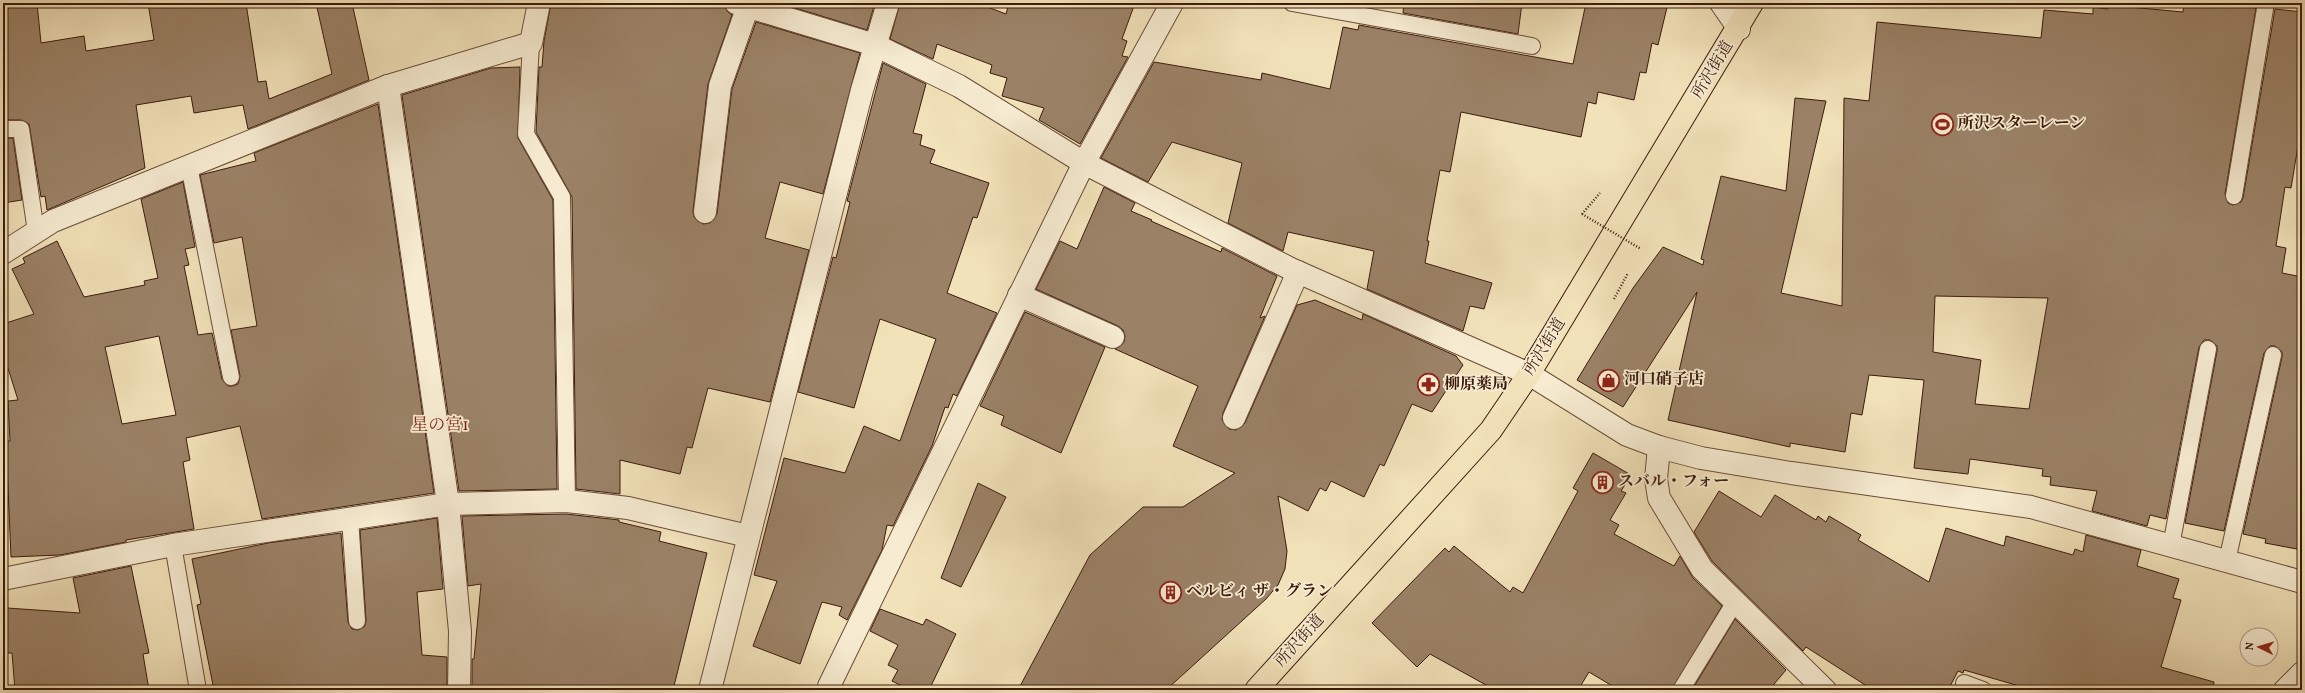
<svg xmlns="http://www.w3.org/2000/svg" width="2305" height="693" viewBox="0 0 2305 693" font-family="Vollkorn,'Noto Serif JP',serif">
  <style>
    .building { fill: #9b8267; stroke: #3c1b0d; fill-rule: evenodd }
    .lines { fill: none; stroke-linecap: round; stroke-linejoin: round }
    .service-casing { stroke: #6a4d38; stroke-width: 18 }
    .minor-casing { stroke: #6a4d38; stroke-width: 24 }
    .tertiary-casing { stroke: #6a4d38; stroke-width: 24 }
    .primary-casing { stroke: #3c1b0d; stroke-width: 24 }
    .path { stroke: #3c1b0d; stroke-width: 2.5; stroke-dasharray: 1 2; stroke-linecap: butt }
    .service { stroke: #f7ecd2; stroke-width: 16 }
    .minor { stroke: #f7ecd2; stroke-width: 22 }
    .tertiary { stroke: #f7ecd2; stroke-width: 22 }
    .primary { stroke: #f2e2ba; stroke-width: 22 }
    .path-bridge { stroke: #3c1b0d; stroke-width: 2.5; stroke-dasharray: 1 2; stroke-linecap: butt }
    .labels { text-anchor: middle; dominant-baseline: central; stroke-width: 3.5; stroke-linejoin: round; paint-order: stroke }
    .street-label { font-size: 16px; fill: #3c1b0d; stroke: #f7ecd2 }
    .poi-label { font-size: 16px; font-weight: bold; fill: #3c1b0d; stroke: #f7ecd2; text-anchor: start }
    .neighbourhood-label { font-size: 17px; fill: #7a1f14; stroke: #f7ecd2 }
  </style>
  <rect width="100%" height="100%" fill="#f2e2ba"/>
  <filter id="stains"><feTurbulence type="fractalNoise" baseFrequency=".005" numOctaves="4"/><feColorMatrix values="0 0 0 0 .2 0 0 0 0 .09 0 0 0 0 .02 0 0 0 .5 -.17"/></filter>
  <radialGradient id="worn" r=".72"><stop offset=".6" stop-color="#630" stop-opacity="0"/><stop offset="1" stop-color="#630" stop-opacity=".3"/></radialGradient>
  <g class="building">
    <polygon points="3,3 37,3 41,43 84,36 86,51 154,40 148,3 246,3 258,82 266,81 269,99 332,74 316,3 352,3 369,80 248,129 243,105 194,113 191,96 136,105 145,168 47,210 45,196 41,197 29,124 21,120 3,120"/>
    <polygon points="551,3 724,3 727,11 732,15 708,84 693,211 694,217 703,224 710,223 717,214 732,89 756,22 860,53 823,194 780,182 765,238 809,250 770,402 708,388 692,448 687,447 680,474 620,460 620,494 576,489 572,197 536,132 539,67 542,67 544,41"/>
    <polygon points="779,3 875,3 867,30"/>
    <polygon points="900,3 977,3 1006,14 1009,3 1135,3 1122,39 1127,41 1122,56 1128,57 1080,144 1039,120 1044,108 1002,96 1007,78 990,73 992,65 937,44 933,59 890,39"/>
    <polygon points="1404,3 1522,3 1518,34 1403,13"/>
    <polygon points="1586,3 1668,3 1658,45 1652,43 1646,73 1640,72 1634,100 1598,92 1596,104 1588,102 1581,137 1461,112 1450,172 1440,170 1427,241 1429,241 1425,263 1492,283 1484,309 1470,306 1463,331 1367,289 1374,251 1288,232 1283,251 1228,223 1242,163 1172,142 1148,182 1101,158 1154,62 1261,80 1262,73 1330,89 1343,27 1358,30 1359,25 1573,64"/>
    <path d="M 2184,3 L 2210,3 L 2256,8 L 2225,194 L 2228,203 L 2233,205 L 2241,202 L 2243,198 L 2275,9 L 2302,12 L 2302,122 L 2291,188 L 2285,187 L 2276,246 L 2286,248 L 2282,273 L 2302,277 L 2302,525 L 2297,549 L 2265,543 L 2266,539 L 2243,534 L 2282,357 L 2282,352 L 2275,346 L 2270,346 L 2264,353 L 2224,531 L 2185,523 L 2217,351 L 2217,346 L 2210,340 L 2204,340 L 2199,347 L 2166,519 L 2150,515 L 2147,526 L 2092,511 L 2097,491 L 2050,485 L 2051,477 L 2042,476 L 2043,469 L 1970,459 L 1968,474 L 1914,468 L 1924,380 L 1869,375 L 1862,415 L 1851,413 L 1845,452 L 1790,443 L 1790,447 L 1668,420 L 1697,292 L 1623,407 L 1577,380 L 1633,288 L 1663,247 L 1703,265 L 1704,260 L 1701,259 L 1721,176 L 1786,191 L 1795,98 L 1826,101 L 1781,293 L 1842,306 L 1844,98 L 1869,101 L 1877,22 L 2041,38 L 2044,10 L 2093,14 L 2093,7 L 2108,9 L 2108,5 L 2183,12 ZM 1935,296 L 2048,298 L 2029,409 L 1975,404 L 1981,360 L 1933,352 Z"/>
    <polygon points="883,63 926,84 913,133 922,135 920,145 935,150 930,163 989,183 977,218 973,217 947,293 997,313 957,396 953,394 948,408 945,407 932,446 893,526 887,525 882,550 847,620 839,615 842,607 822,602 800,664 753,646 777,581 754,575 784,458 845,473 864,426 900,441 936,339 880,319 854,408 798,392 833,257 836,258 850,202 847,201"/>
    <polygon points="520,67 518,138 553,200 557,489 459,491 402,95 491,68"/>
    <path d="M 378,104 L 434,493 L 262,519 L 240,426 L 186,438 L 190,460 L 183,462 L 194,529 L 126,540 L 126,542 L 60,555 L 11,557 L 6,441 L 10,441 L 8,401 L 18,400 L 3,352 L 3,324 L 34,314 L 12,269 L 25,263 L 23,258 L 57,241 L 84,297 L 145,285 L 144,281 L 158,278 L 141,199 L 183,182 L 195,247 L 185,249 L 189,265 L 184,266 L 198,335 L 212,333 L 222,379 L 228,386 L 233,386 L 238,384 L 240,376 L 231,330 L 257,326 L 242,237 L 214,243 L 200,175 L 256,161 L 254,153 ZM 159,336 L 176,415 L 122,424 L 105,347 Z"/>
    <polygon points="3,138 13,138 22,200 3,203"/>
    <polygon points="1104,187 1135,203 1131,211 1152,220 1151,221 1221,252 1222,248 1277,276 1260,318 1265,316 1223,413 1222,420 1229,429 1236,430 1245,423 1297,305 1315,300 1362,320 1363,314 1456,356 1463,365 1432,412 1412,404 1384,466 1380,464 1364,497 1331,481 1326,491 1320,488 1308,511 1278,496 1287,551 1285,569 1278,585 1266,599 1166,690 1018,690 1090,555 1143,507 1183,507 1235,473 1173,446 1198,386 1115,349 1124,342 1125,336 1123,330 1118,326 1036,289 1060,241 1077,249"/>
    <polygon points="1025,312 1105,347 1061,453 1001,425 1004,416 980,406"/>
    <polygon points="1593,453 1631,475 1621,491 1626,493 1610,520 1619,525 1614,534 1674,566 1680,556 1693,578 1722,606 1672,690 1619,690 1589,672 1578,690 1495,690 1430,654 1417,667 1372,623 1445,548 1449,552 1454,546 1510,592 1513,587 1523,593 1578,491 1573,488"/>
    <polygon points="978,483 1006,497 961,587 941,578"/>
    <polygon points="1719,491 1761,517 1775,495 1816,520 1818,516 1826,522 1829,516 1861,535 1858,540 1929,582 1946,528 2004,546 2006,536 2073,555 2075,549 2083,552 2086,535 2141,550 2137,566 2179,579 2173,598 2181,600 2161,667 2214,682 2213,690 2033,690 1964,670 1963,673 1958,671 1948,690 1873,690 1806,647 1803,651 1712,561 1694,532"/>
    <polygon points="566,514 619,520 619,522 661,532 659,541 707,553 673,690 472,690 472,659 474,659 481,584 468,586 462,516"/>
    <polygon points="437,518 443,589 417,592 422,655 447,657 447,690 214,690 197,605 201,604 192,559 268,543 341,533 348,622 352,629 358,630 365,626 366,620 360,530"/>
    <polygon points="131,566 149,653 143,654 149,690 15,690 12,653 4,653 7,608 80,613 73,578"/>
    <polygon points="880,609 923,625 926,619 956,634 929,690 910,690 892,681 898,670 888,665 898,645 870,631"/>
    <polygon points="1735,619 1786,670 1769,690 1692,690"/>
  </g>
  <g class="lines">
    <defs>
      <g id="service">
        <polyline points="1292,3 1532,46"/>
        <polyline points="531,43 526,134 562,197 567,501"/>
        <polyline points="3,129 21,129 36,232"/>
        <polyline points="189,166 231,377"/>
        <polyline points="2234,196 2266,3"/>
        <polyline points="350,518 357,621"/>
        <polyline points="173,545 198,690"/>
        <polyline points="2171,546 2208,349"/>
        <polyline points="2227,561 2273,355"/>
        <polyline points="1964,683 1983,690"/>
        <polyline points="1681,690 1735,602"/>
      </g>
      <g id="minor">
        <polyline points="736,3 875,45 959,86 1084,163 1291,269 1529,374"/>
        <polyline points="1721,3 1739,29"/>
        <polyline points="388,86 448,504 460,631 459,690"/>
        <polyline points="705,212 720,86 748,6"/>
        <polyline points="3,253 53,221 388,86 531,43 539,3"/>
        <polyline points="1019,295 1113,337"/>
        <polyline points="1234,418 1298,272"/>
        <polyline points="1659,447 1656,479 1659,498 1702,569 1825,690"/>
        <polyline points="3,579 173,545 448,504 567,501 628,508 748,536"/>
        <polyline points="829,686 1084,163 1172,3"/>
        <polyline points="710,690 862,90 888,3"/>
        <polyline points="2285,690 2302,673"/>
      </g>
      <polyline id="tertiary" points="1529,374 1627,435 1659,447 1701,458 1791,473 2031,507 2302,582"/>
      <polyline id="primary" points="1256,690 1491,430 1529,374 1752,3"/>
    </defs>
    <use href="#service" class="service-casing"/>
    <use href="#minor" class="minor-casing"/>
    <use href="#tertiary" class="tertiary-casing"/>
    <use href="#primary" class="primary-casing"/>
    <g class="path">
      <polyline points="1582,214 1600,193"/>
      <polyline points="1614,299 1628,273"/>
    </g>
    <use href="#service" class="service"/>
    <use href="#minor" class="minor"/>
    <use href="#tertiary" class="tertiary"/>
    <use href="#primary" class="primary"/>
    <polyline class="path-bridge" points="1582,214 1641,249"/>
  </g>
  <defs>
    <symbol id="stadium-ring" viewBox="-11 -11 22 22"><circle r="9.5" fill="#f7ecd2" stroke="#8f2418" stroke-width="1.5"/><path d="M0-5a6.5 5 0 1 0 0 10a6.5 5 0 1 0 0-10ZM-3.5-1.8h7v3.6h-7Z" fill="#8f2418"/></symbol>
    <symbol id="shop-ring" viewBox="-11 -11 22 22"><circle r="9.5" fill="#f7ecd2" stroke="#8f2418" stroke-width="1.5"/><path d="M-5-2.5h2.3a2.7 3.5 0 0 1 5.4 0H5L5.5 6h-11ZM-1.5-2.5h3a1.5 2.3 0 0 0-3 0Z" fill="#8f2418"/></symbol>
    <symbol id="pharmacy-ring" viewBox="-11 -11 22 22"><circle r="9.5" fill="#f7ecd2" stroke="#8f2418" stroke-width="1.5"/><path d="M-2-6h4v4h4v4h-4v4h-4v-4h-4v-4h4Z" fill="#8f2418"/></symbol>
    <symbol id="building-ring" viewBox="-11 -11 22 22"><circle r="9.5" fill="#f7ecd2" stroke="#8f2418" stroke-width="1.5"/><path d="M-4-6H4V6H1V3H-1V6H-4ZM-2.5-4.3h1.7v1.8h-1.7ZM.8-4.3h1.7v1.8H.8ZM-2.5-1h1.7V.8h-1.7ZM.8-1h1.7V.8H.8Z" fill="#8f2418"/></symbol>
  </defs>
  <g fill-rule="evenodd">
    <use href="#stadium-ring" x="1930" y="112" width="25" height="25"/>
    <use href="#shop-ring" x="1596" y="368" width="25" height="25"/>
    <use href="#pharmacy-ring" x="1416" y="372" width="25" height="25"/>
    <use href="#building-ring" x="1590" y="470" width="25" height="25"/>
    <use href="#building-ring" x="1158" y="580" width="25" height="25"/>
  </g>
  <g class="labels">
    <g class="street-label">
      <text transform="translate(1713 70) rotate(-59)">所沢街道</text>
      <text transform="translate(1545 347) rotate(-58)">所沢街道</text>
      <text transform="translate(1300 641) rotate(-48)">所沢街道</text>
    </g>
    <g class="poi-label">
      <text x="1958" y="124">所沢スターレーン</text>
      <text x="1624" y="380">河口硝子店</text>
      <text x="1444" y="385">柳原薬局</text>
      <text x="1618" y="482">スバル・フォー</text>
      <text x="1186" y="592">ベルビィ ザ・グラン</text>
    </g>
    <g class="neighbourhood-label">
      <text x="440" y="425">星の宮1</text>
    </g>
  </g>
  <rect width="2305" height="693" fill="none" stroke="#f2e2ba" stroke-width="16"/>
  <rect x="4" y="4" width="2297" height="685" fill="none" stroke="#3c1b0d" stroke-width="2"/>
  <rect x="8" y="8" width="2289" height="677" fill="none" stroke="#3c1b0d"/>
  <g transform="translate(2259 647) rotate(275)"><circle r="19" fill="#f7ecd2" stroke="#ac9883"/>
  <path d="M0-3L7 15L0 10L-7 15Z" fill="#8f2418"/>
  <text y="-6" font-size="11" font-weight="bold" text-anchor="middle" fill="#3c1b0d">N</text>
  </g>
  <rect width="100%" height="100%" filter="url(#stains)"/>
  <rect width="100%" height="100%" fill="url(#worn)"/>
</svg>
